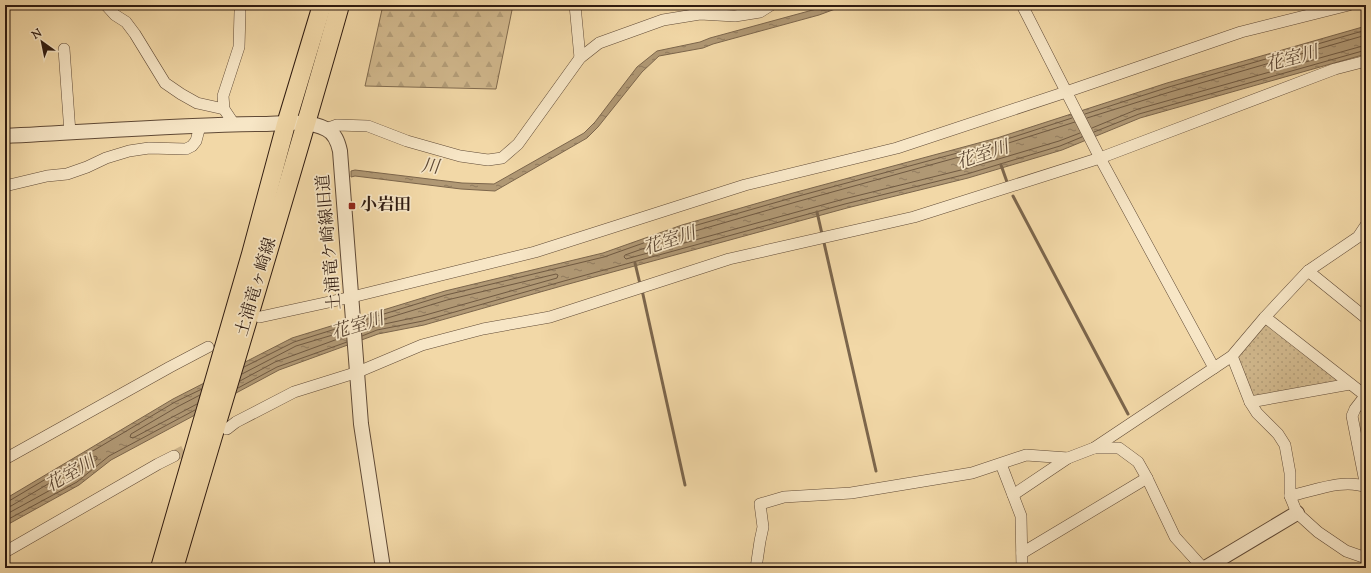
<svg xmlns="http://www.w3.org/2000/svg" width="1371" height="573" viewBox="0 0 1371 573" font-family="'Sorts Mill Goudy','Noto Serif JP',serif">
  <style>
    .forest { fill: url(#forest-firs); stroke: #806a4e }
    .park { fill: url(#park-dots); stroke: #806a4e }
    .water { fill: url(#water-ripples); stroke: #7c664c }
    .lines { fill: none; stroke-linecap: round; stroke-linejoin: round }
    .shore { stroke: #705a42; stroke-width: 1 }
    .stream { stroke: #7c664c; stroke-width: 3 }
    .minor-tunnel { stroke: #cbb289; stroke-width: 11; stroke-dasharray: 11 5.5; stroke-linecap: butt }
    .minor-casing { stroke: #604a36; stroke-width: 12 }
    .tertiary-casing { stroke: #604a36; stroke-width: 16 }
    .primary-casing { stroke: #2f1b10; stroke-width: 20 }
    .minor { stroke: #f7e6c6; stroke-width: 11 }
    .tertiary { stroke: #f7e6c6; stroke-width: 14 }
    .primary { stroke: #f2d8a7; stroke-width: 18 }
    .poi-dot { fill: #8f2418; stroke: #f7e6c6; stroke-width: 1.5 }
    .labels { text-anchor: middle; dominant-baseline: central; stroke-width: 3.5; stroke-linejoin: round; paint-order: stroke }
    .poi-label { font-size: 17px; font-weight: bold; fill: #2f1b10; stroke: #f7e6c6; text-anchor: start }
    .street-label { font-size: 17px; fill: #2f1b10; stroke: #f7e6c6 }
    .water-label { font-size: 18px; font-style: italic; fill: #5c4733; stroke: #f7e6c6 }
  </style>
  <defs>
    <pattern id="forest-firs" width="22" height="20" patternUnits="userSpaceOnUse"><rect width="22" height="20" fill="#d1b88d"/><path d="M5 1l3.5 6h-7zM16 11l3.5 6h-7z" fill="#b49e79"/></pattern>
    <pattern id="park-dots" width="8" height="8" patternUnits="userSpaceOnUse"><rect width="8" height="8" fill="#d1b88d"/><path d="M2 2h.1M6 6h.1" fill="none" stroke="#b49e79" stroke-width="1.8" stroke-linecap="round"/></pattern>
    <pattern id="water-ripples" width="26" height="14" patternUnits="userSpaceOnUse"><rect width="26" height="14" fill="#b09874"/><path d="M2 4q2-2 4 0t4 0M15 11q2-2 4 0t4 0" fill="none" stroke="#907b5e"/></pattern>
  </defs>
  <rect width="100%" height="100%" fill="#f2d8a7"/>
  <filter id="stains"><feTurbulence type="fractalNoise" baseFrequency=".005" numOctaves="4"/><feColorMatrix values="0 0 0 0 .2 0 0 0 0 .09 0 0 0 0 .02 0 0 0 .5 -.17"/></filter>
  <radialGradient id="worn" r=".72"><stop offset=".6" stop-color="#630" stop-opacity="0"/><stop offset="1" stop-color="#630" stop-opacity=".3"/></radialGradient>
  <polygon class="forest" points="383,5 513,5 496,89 365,86"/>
  <polygon class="park" points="1265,317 1350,384 1250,402 1232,356"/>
  <g class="water">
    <polygon points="831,5 846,5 819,15 713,44 703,48 659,56 642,72 598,127 587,138 495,191 461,189 355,176 351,177 351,171 355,170 462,183 494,184 584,133 595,122 637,67 657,51 700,42 710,38"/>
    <polygon points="1366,26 1366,54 1140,118 1062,150 968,178 847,208 565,285 424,325 378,334 279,370 111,460 79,485 5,526 5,499 173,399 292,338 445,291 603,253 682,225 793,193 997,138 1167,83"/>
  </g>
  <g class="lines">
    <g class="shore">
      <polyline points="1085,114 1169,87 1366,30"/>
      <polyline points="1087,118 1170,92 1366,35"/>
      <polyline points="1075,122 999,146 796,202 685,234 625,255 624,257 626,259 844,199 965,169 1059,141 1080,133"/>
      <polyline points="1092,128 1138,109 1366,45"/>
      <polyline points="1094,132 1139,114 1366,50"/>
      <polyline points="361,321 446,295 604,257 683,229 795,197 998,142 1072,118"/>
      <polyline points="361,326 447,300 556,274 558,275 557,278 422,316 375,326 362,331"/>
      <polyline points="362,336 377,330 423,321 564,281 845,204 967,174 1060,146 1082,137"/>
      <polyline points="244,367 294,342 345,326"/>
      <polyline points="242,374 296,346 346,331"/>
      <polyline points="240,381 275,362 346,336"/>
      <polyline points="238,388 277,367 347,342"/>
      <polyline points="197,404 133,438 130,437 131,434 177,407 200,395"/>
      <polyline points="5,502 9,501 175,402 202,389"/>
      <polyline points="5,507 11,506 95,456 97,457 97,459 74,477 5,515"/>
      <polyline points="5,521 77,482 109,456 195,410"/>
    </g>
    <g class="stream">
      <polyline points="1001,165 1007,182"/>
      <polyline points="1013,196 1128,414"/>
      <polyline points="817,212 876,471"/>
      <polyline points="635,263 640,284"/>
      <polyline points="642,290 685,485"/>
    </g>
    <polyline class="minor-tunnel" points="174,456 197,444"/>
    <defs>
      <g id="minor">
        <polyline points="106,5 115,15 126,22 135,34 165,83 181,94 197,103 224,109"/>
        <polyline points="575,5 580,58"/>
        <polyline points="1022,5 1100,158 1214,368"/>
        <polyline points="64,49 70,133"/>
        <polyline points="234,124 224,109 223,96 239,47 240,12"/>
        <polyline points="326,129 337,125 368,126 407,141 460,156 488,160 502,158 518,144 580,58 599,43 663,20 700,14 735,16 760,12 771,5"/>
        <polyline points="5,186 47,176 67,174 87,167 106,158 129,151 149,148 186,149 192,146 196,141 200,126"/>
        <polyline points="1308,271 1366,318"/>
        <polyline points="260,317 352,297 535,252 745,185 897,148 1066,92 1241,32 1349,5"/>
        <polyline points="1265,317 1366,396"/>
        <polyline points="1232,356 1250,402 1257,413 1278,434 1285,445 1290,473 1290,496 1297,513 1318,532 1346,551 1366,558"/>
        <polyline points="1365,396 1355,409 1352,416 1366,487"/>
        <polyline points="1250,402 1350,384"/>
        <polyline points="227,429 236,422 294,392 358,372 422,345 483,329 550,317 729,259 914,217 1100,158 1335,69 1366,61"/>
        <polyline points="1094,448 1119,448 1138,462 1147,478 1175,537 1203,568"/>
        <polyline points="5,459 170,367 208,347"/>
        <polyline points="1001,464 1021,516 1022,568"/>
        <polyline points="1013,495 1068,458 1094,448 1232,356 1265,317 1308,271 1358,237 1366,225"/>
        <path d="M 1290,496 C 1314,491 1343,478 1366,487"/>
        <polyline points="5,552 158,464 174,456"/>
        <polyline points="1022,553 1147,478"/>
        <polyline points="756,568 760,541 763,527 760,504 784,497 851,493 972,473 1026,455 1068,458"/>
      </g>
      <g id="tertiary">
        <path d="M 5,136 C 90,132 175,125 260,124 C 281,124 307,119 326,129 C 335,133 338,142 340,151 L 361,424 L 383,568"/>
        <polyline points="1205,568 1297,513"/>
      </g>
      <g id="primary">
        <polyline points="160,568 251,254 286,124 322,5"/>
        <path d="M 174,568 C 229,380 287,193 340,5"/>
      </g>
    </defs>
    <use href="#minor" class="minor-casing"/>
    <use href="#tertiary" class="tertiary-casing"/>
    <use href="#primary" class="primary-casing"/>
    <use href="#minor" class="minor"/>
    <use href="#tertiary" class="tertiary"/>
    <use href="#primary" class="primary"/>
  </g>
  <rect class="poi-dot" x="348" y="202" width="8" height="8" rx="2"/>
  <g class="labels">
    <g class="poi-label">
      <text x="360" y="206">小岩田</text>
    </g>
    <g class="street-label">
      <text transform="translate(330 242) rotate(-95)">土浦竜ケ崎線旧道</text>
      <text transform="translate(257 287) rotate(-73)">土浦竜ヶ崎線</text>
    </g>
    <g class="water-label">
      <text transform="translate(1292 60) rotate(-15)">花室川</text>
      <text transform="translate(983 156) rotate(-18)">花室川</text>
      <text transform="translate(430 168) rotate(6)">川</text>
      <text transform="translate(670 242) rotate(-18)">花室川</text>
      <text transform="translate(358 327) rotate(-17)">花室川</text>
      <text transform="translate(71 475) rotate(-30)">花室川</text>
    </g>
  </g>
  <rect width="1371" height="573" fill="none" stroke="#f2d8a7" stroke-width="20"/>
  <rect x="6" y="6" width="1359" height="561" fill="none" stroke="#2f1b10" stroke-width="2"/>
  <rect x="10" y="10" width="1351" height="553" fill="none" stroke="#2f1b10"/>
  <g transform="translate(42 42) rotate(327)" stroke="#f7e6c6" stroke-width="3" paint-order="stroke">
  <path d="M0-3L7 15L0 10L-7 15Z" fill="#2f1b10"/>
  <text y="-6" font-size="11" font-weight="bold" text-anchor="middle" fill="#2f1b10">N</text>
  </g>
  <rect width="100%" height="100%" filter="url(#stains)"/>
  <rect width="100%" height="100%" fill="url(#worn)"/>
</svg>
